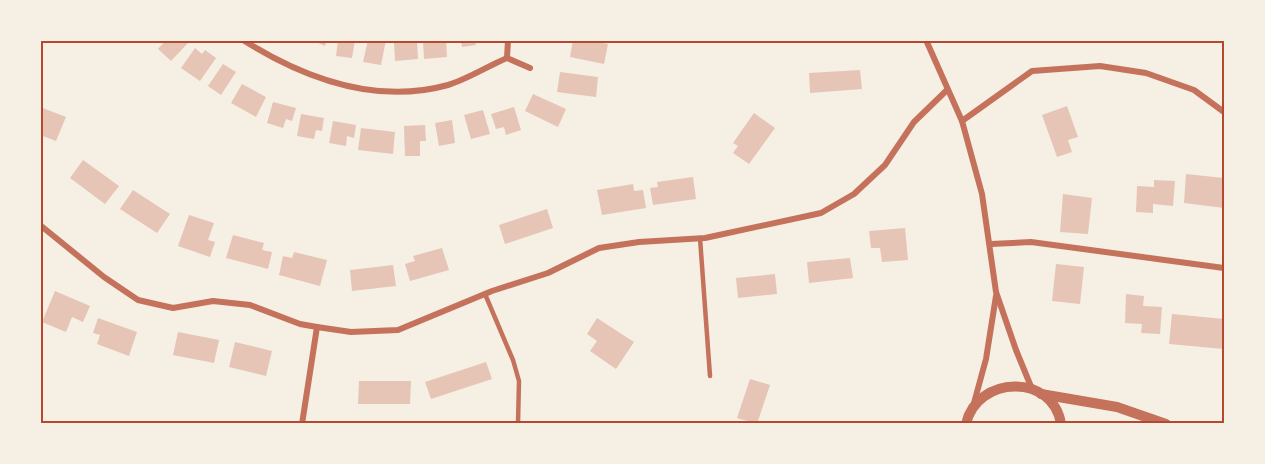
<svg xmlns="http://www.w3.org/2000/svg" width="1265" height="464" viewBox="0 0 1265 464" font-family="'DejaVu Sans',sans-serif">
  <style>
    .building { fill: #e6c5b7 }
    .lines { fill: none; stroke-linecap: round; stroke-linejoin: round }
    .service { stroke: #c5725c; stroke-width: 4.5 }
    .minor { stroke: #c5725c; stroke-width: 6 }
    .tertiary { stroke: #c5725c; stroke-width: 10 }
    .neatline { fill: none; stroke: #b5482f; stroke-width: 2 }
  </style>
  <rect width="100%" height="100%" fill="#f6efe4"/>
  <g class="building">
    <polygon points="166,40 185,40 188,43 171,61 158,49"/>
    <polygon points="311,40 327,40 325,46"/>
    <polygon points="338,40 355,40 352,58 336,56"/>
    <polygon points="368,40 386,40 381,65 363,62"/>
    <polygon points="401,40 417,40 418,59 395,61 394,43 401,43"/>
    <polygon points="446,40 447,57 424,59 423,41"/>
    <polygon points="461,40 475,40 476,45 462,47"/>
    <polygon points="573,40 588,40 608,44 604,64 570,57"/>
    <polygon points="195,48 202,54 205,50 216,58 200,81 181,68"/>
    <polygon points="223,64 236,72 221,95 208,86"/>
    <polygon points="860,70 862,89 810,93 809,73"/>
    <polygon points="560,72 598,77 596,97 557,92"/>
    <polygon points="242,84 266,97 256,117 231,103"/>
    <polygon points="533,94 566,109 558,127 525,111"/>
    <polygon points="273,102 296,108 292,121 286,119 283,128 267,123"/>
    <polygon points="1067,106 1078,137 1068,140 1072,152 1057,157 1042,115"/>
    <polygon points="40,107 66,117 56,141 40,135"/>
    <polygon points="514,107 521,130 506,135 504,127 496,129 491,114"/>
    <polygon points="483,110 490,134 471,139 464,115"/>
    <polygon points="754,113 775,128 749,164 733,153 738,146 733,143"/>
    <polygon points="301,114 324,118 322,131 316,130 314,139 297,136"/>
    <polygon points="452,120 455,143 439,146 435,123"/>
    <polygon points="333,121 356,125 354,138 347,136 346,146 329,143"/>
    <polygon points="425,125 426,141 420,141 420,156 405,156 404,126"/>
    <polygon points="361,128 395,132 393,154 358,150"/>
    <polygon points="83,160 119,186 105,204 70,178"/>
    <polygon points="1186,174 1224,178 1224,208 1184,203"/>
    <polygon points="693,177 696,199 653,205 650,188 658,187 657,182"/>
    <polygon points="1154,180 1175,181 1173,206 1153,204 1153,213 1136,212 1137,186 1154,187"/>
    <polygon points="633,184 634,191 643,190 646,208 602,215 597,190"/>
    <polygon points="133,190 170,214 157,233 120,209"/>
    <polygon points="1063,194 1092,198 1088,234 1060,232"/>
    <polygon points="547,209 553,228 505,244 499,225"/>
    <polygon points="189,215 214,223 208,240 215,242 210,257 178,246"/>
    <polygon points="905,228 908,260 882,262 880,248 871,248 869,231"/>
    <polygon points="233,235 264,243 262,250 272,252 268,269 226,258"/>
    <polygon points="442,248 449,270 410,281 405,264 415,261 413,256"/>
    <polygon points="294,252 327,260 320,286 279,275 283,256 292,258"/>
    <polygon points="850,258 853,278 809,283 807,262"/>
    <polygon points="1056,264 1084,267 1080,304 1052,301"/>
    <polygon points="393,265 396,286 352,291 350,270"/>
    <polygon points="775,274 777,294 738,298 736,278"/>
    <polygon points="55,291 90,306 83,322 72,317 66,332 42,322"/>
    <polygon points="1126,294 1144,296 1143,306 1162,307 1160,334 1141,333 1142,324 1125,323"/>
    <polygon points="1172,314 1224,319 1224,349 1169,344"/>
    <polygon points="98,318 137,332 129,356 97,344 100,335 93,333"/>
    <polygon points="597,318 634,342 616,369 590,351 597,341 587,334"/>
    <polygon points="178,332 219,340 214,363 173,355"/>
    <polygon points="235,342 272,351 266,376 229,367"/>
    <polygon points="486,362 492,379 431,399 425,382"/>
    <polygon points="750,379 770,385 757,424 737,418"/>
    <polygon points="359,381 411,381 410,404 358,404"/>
    <polygon points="153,421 169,421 170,424 153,424"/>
  </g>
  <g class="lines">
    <g class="service">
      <polyline points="700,238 710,376"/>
      <polyline points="485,294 513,360 519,381 518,424"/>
    </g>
    <g class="minor">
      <path d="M 243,40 C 305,79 376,105 448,85 C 468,79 488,66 507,58 L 530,68"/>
      <polyline points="926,40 962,121 982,194 996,292 1016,350 1032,389"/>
      <polyline points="507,58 508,40"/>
      <polyline points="962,121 1032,71 1100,66 1146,73 1194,90 1224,112"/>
      <polyline points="40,225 104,277 138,300 173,308 213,301 250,305 300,324 317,327 351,332 398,330 492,291 548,273 599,248 639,242 705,238 821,213 854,194 885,165 914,122 947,90"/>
      <polyline points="991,244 1031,242 1224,268"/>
      <polyline points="974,403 986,359 996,296"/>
      <polyline points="302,424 317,327"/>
    </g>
    <g class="tertiary">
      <polyline points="1041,394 1117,407 1166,424"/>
      <path d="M 966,424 C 977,375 1053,373 1061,424"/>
    </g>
  </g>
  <rect width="1265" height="464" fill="none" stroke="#f6efe4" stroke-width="84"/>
  <rect x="42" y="42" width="1181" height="380" class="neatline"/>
</svg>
